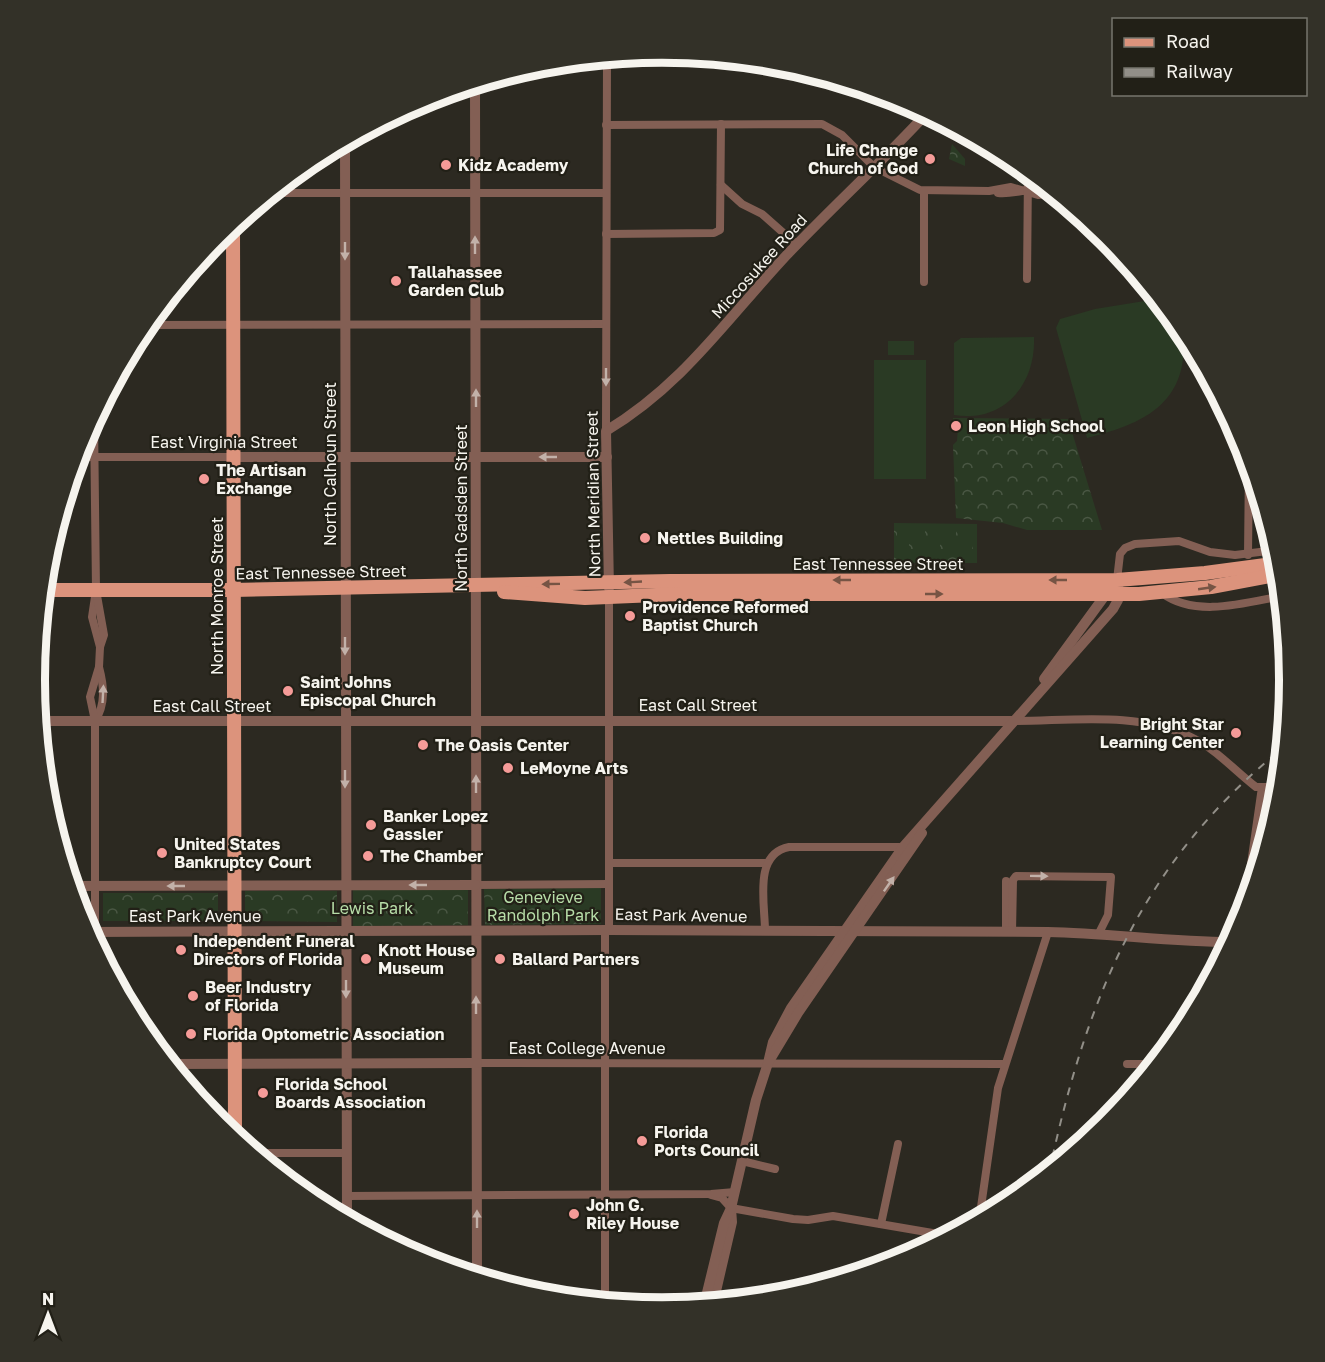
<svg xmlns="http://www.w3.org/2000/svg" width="1325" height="1362" viewBox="0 0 1325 1362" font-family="'Golos Text',sans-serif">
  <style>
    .forest { fill: url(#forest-crowns) }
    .pitch { fill: #2a3a24 }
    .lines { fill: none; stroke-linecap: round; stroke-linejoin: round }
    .minor { stroke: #835f54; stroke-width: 8 }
    .tertiary { stroke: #835f54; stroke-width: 10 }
    .primary { stroke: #dc937c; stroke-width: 14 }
    .rail { stroke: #928f88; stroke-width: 2; stroke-dasharray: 8 8; stroke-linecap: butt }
    .oneway { fill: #c2b1a9 }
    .oneway2 { fill: #765444 }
    .poi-dot { fill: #f59b98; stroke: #222017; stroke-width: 2 }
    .labels { text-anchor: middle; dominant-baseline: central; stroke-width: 4.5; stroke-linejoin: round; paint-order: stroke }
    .poi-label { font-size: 16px; font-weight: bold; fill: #f6f4ee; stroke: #222017; text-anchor: start }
    .street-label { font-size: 16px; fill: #f6f4ee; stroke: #222017 }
    .park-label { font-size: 16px; fill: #b7dda8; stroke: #222017 }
    .rim { fill: none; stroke: #f6f4ee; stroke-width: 8 }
  </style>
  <defs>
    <pattern id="forest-crowns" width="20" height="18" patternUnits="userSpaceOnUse" patternTransform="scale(1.5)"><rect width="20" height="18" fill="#2a3a24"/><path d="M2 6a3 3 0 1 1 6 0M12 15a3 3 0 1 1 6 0" fill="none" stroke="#4a5744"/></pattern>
  </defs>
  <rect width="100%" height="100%" fill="#2c2921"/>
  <g class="forest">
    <polygon points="952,144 965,159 965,166 949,159"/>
    <polygon points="953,418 1068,419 1102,530 1027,530 1003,523 956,518 953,445 957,441 958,428 953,423"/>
    <polygon points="894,523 977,524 977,563 894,563"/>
    <polygon points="468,888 468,925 353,926 353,890"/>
    <polygon points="601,888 601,924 485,925 484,889"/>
    <polygon points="245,891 337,891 337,922 245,921"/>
    <polygon points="73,892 87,892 87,927"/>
    <rect x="103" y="893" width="115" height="28"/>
  </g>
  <g class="pitch">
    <path d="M 1157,299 C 1165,308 1179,320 1184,331 C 1187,338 1184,351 1183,359 C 1177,411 1131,427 1087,438 L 1056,328 L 1060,319 L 1095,309 Z"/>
    <path d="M 1034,337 C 1036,384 1004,423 954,415 L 954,343 L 961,338 Z"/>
    <rect x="888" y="341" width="26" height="14"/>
    <rect x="874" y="360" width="52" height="119"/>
    <rect x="897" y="529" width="12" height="26"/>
    <rect x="913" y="529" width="12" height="26"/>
    <rect x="929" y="529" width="11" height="26"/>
    <rect x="944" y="529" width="12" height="26"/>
    <rect x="960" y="529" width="12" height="26"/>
  </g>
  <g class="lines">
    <g class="minor">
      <polyline points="584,61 607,61"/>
      <polyline points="606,125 822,124 842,135 874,167 920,190 989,191 1011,187 1038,195 1053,193"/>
      <polyline points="721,185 742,204 762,214 797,245"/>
      <polyline points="272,193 606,193"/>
      <path d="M 998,193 C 1016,195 1032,186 1048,189"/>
      <polyline points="606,234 714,233 720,230 721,124"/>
      <polyline points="1027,279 1028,172"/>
      <polyline points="924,282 924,191"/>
      <polyline points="1141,285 1141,279"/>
      <polyline points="146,325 606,324"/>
      <polyline points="94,419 96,590 92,617 100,647"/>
      <polyline points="606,431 607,58"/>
      <polyline points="77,457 234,457"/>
      <polyline points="1248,555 1249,463"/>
      <polyline points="1117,580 1120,554 1125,548 1135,544 1179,541 1210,552 1235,555 1276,550"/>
      <path d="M 1162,593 C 1195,618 1245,603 1282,596"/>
      <path d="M 95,721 C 106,704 104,686 99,667"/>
      <path d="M 1014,721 C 1071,721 1137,711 1191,737 C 1216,749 1234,770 1256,787 L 1280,787"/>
      <polyline points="609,863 766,863"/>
      <polyline points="476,885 609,884"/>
      <polyline points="1243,920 1262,787"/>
      <polyline points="609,930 609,597"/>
      <path d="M 765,931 C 765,903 753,854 789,847 L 903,847"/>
      <polyline points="1006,932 1006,881"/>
      <polyline points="1012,932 1013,880 1016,876 1111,877 1108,915 1099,933"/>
      <polyline points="95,945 95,721 90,697 99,667 100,647 104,635 96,590"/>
      <polyline points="477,1063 1005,1064"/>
      <polyline points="1127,1064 1157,1064"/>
      <polyline points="253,1153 347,1153"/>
      <polyline points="742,1161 775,1169"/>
      <polyline points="711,1195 722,1198 731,1208 793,1219 808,1220 833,1216 950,1236"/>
      <polyline points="347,1196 711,1194 735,1192"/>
      <polyline points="979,1221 998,1088 1048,932"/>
      <polyline points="881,1224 898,1144"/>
      <polyline points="579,1301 710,1301"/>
      <polyline points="605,1303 605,930"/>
    </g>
    <g class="tertiary">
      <polyline points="475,85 477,1278"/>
      <polyline points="345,142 347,1221"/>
      <polyline points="234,457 607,457"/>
      <path d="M 609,588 L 606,431 C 681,386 724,323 782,260 C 829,210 880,164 927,113"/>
      <polyline points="1044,679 1109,590"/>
      <polyline points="38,721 1014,721"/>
      <polyline points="72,886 476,885"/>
      <path d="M 88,932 L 609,930 L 1048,932 C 1109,933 1170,942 1231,942"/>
      <polyline points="768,1063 773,1042 791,1008 903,847 1113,609 1118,600 1119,589"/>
      <polyline points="168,1064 477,1063"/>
      <polyline points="713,1304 732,1222 731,1208"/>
      <polyline points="704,1305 724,1223 731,1208 756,1100 768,1063 798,1013 922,833"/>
    </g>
    <g class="primary">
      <polyline points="233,225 235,1139"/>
      <polyline points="44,590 233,590 670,581 1117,580 1205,573 1279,563"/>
      <polyline points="504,592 585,598 680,594 1139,594 1211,587 1280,574"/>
      <polyline points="714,1301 721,1303"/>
    </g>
    <path class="rail" d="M 1049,1173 C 1086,999 1141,862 1284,747"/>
  </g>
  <defs><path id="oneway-solid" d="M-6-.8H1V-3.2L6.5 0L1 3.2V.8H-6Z" transform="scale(1.5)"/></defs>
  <g class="oneway">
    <use href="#oneway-solid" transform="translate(475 245) rotate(-90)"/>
    <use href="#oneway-solid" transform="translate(345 251) rotate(90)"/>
    <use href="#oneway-solid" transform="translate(606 377) rotate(90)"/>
    <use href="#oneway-solid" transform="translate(476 398) rotate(-90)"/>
    <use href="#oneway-solid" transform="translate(548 457) rotate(180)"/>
    <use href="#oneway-solid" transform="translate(345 646) rotate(90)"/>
    <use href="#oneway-solid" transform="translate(103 694) rotate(-87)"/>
    <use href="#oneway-solid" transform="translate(345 779) rotate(90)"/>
    <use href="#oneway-solid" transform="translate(476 784) rotate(-90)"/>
    <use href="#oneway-solid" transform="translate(1039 876) rotate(1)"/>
    <use href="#oneway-solid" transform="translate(889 884) rotate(-55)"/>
    <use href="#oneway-solid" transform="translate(418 885) rotate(180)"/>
    <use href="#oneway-solid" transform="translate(176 886) rotate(-180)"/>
    <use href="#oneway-solid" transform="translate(346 989) rotate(90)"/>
    <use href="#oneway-solid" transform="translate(476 1005) rotate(-90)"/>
    <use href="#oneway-solid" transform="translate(477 1219) rotate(-90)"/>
  </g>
  <g class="oneway2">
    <use href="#oneway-solid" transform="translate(842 580) rotate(180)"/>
    <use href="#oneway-solid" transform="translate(1058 580) rotate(180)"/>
    <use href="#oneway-solid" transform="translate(633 582) rotate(177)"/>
    <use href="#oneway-solid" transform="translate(551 584) rotate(179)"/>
    <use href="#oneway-solid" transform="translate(1207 588) rotate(-8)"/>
    <use href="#oneway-solid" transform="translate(934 594)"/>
  </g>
  <g class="poi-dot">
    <circle cx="930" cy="159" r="6"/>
    <circle cx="446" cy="165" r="6"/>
    <circle cx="396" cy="281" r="6"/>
    <circle cx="956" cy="426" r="6"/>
    <circle cx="204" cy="479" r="6"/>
    <circle cx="645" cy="538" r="6"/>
    <circle cx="630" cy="616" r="6"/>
    <circle cx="288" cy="691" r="6"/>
    <circle cx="1236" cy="733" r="6"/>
    <circle cx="423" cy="745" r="6"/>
    <circle cx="508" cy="768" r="6"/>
    <circle cx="371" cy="825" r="6"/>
    <circle cx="162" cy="853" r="6"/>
    <circle cx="368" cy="856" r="6"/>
    <circle cx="181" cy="950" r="6"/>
    <circle cx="366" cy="959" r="6"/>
    <circle cx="500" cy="959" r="6"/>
    <circle cx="193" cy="996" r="6"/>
    <circle cx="191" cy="1034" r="6"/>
    <circle cx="263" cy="1093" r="6"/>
    <circle cx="642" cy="1141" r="6"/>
    <circle cx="574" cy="1214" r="6"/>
  </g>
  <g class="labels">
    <g class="poi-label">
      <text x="918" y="150" text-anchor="end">Life Change<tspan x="918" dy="18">Church of God</tspan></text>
      <text x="458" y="165">Kidz Academy</text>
      <text x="408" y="272">Tallahassee<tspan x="408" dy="18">Garden Club</tspan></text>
      <text x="968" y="426">Leon High School</text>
      <text x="216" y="470">The Artisan<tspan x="216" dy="18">Exchange</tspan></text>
      <text x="657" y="538">Nettles Building</text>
      <text x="642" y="607">Providence Reformed<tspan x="642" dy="18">Baptist Church</tspan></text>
      <text x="300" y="682">Saint Johns<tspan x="300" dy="18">Episcopal Church</tspan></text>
      <text x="1224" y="724" text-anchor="end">Bright Star<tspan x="1224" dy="18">Learning Center</tspan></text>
      <text x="435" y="745">The Oasis Center</text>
      <text x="520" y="768">LeMoyne Arts</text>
      <text x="383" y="816">Banker Lopez<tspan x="383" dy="18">Gassler</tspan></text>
      <text x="174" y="844">United States<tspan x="174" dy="18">Bankruptcy Court</tspan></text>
      <text x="380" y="856">The Chamber</text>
      <text x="193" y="941">Independent Funeral<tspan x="193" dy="18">Directors of Florida</tspan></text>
      <text x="378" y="950">Knott House<tspan x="378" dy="18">Museum</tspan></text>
      <text x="512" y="959">Ballard Partners</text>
      <text x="205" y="987">Beer Industry<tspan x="205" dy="18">of Florida</tspan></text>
      <text x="203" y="1034">Florida Optometric Association</text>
      <text x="275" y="1084">Florida School<tspan x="275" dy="18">Boards Association</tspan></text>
      <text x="654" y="1132">Florida<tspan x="654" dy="18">Ports Council</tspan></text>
      <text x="586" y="1205">John G.<tspan x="586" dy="18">Riley House</tspan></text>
    </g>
    <g class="street-label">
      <text transform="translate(759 266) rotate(-48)">Miccosukee Road</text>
      <text x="224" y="442">East Virginia Street</text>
      <text transform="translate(330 464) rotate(-90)">North Calhoun Street</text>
      <text transform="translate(593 494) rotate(-91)">North Meridian Street</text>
      <text transform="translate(461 508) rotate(-90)">North Gadsden Street</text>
      <text x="878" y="564">East Tennessee Street</text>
      <text transform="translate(321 572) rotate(-1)">East Tennessee Street</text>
      <text transform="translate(217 596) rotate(-90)">North Monroe Street</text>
      <text x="698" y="705">East Call Street</text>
      <text x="212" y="706">East Call Street</text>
      <text transform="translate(681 915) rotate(1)">East Park Avenue</text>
      <text x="195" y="916">East Park Avenue</text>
      <text x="587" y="1048">East College Avenue</text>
    </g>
    <g class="park-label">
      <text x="543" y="897">Genevieve<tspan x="543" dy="18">Randolph Park</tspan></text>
      <text x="372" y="908">Lewis Park</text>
    </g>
  </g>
  <path d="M0 0H1325V1362H0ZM45 680a617 617 0 1 1 1234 0a617 617 0 1 1-1234 0Z" fill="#333128" fill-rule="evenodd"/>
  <path class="rim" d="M45 680a617 617 0 1 1 1234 0a617 617 0 1 1-1234 0Z"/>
  <rect x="1112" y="18" width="195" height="78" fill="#222017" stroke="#77756d" stroke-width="1.5"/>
  <rect x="1124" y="38" width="30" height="9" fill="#dc937c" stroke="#77756d" stroke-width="1.5"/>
  <text x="1166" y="48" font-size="18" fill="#f6f4ee">Road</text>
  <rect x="1124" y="68" width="30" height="9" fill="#928f88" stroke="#77756d" stroke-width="1.5"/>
  <text x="1166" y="78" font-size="18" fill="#f6f4ee">Railway</text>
  <g transform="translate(48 1314)" stroke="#222017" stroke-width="4.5" paint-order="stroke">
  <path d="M0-4.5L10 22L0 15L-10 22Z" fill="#f6f4ee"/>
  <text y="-9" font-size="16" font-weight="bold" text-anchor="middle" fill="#f6f4ee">N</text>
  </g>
</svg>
